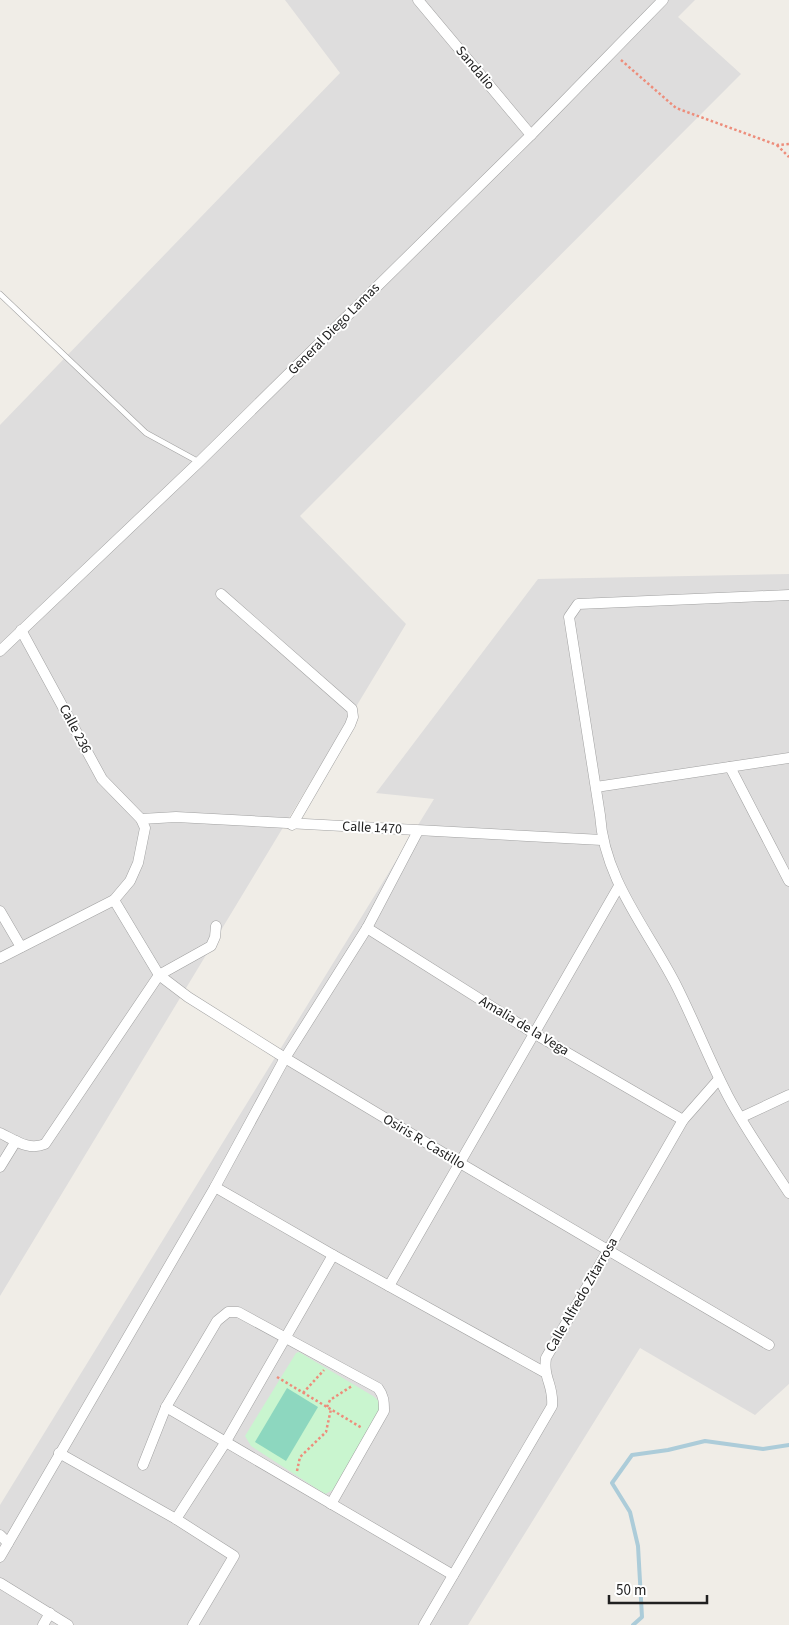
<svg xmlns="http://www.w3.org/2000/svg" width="789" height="1625" viewBox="0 0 789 1625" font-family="'Source Sans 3',sans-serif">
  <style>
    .residential { fill: #dedddd }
    .park { fill: #c9f5cf }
    .pitch { fill: #8dd7bf }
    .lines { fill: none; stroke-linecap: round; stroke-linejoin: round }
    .stream { stroke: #acccd9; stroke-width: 4 }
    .lane-casing { stroke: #a1a1a1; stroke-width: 6 }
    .street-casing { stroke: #a1a1a1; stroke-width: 11 }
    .path { stroke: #ed8d7b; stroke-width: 2.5; stroke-dasharray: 2.5 2.5; stroke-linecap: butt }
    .lane { stroke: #fff; stroke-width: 5 }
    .street { stroke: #fff; stroke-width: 10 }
    .labels { text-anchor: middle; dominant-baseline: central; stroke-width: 4; stroke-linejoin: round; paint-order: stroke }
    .street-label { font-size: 14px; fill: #202020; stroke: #fff }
  </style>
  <rect width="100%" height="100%" fill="#f0ede7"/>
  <g class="residential">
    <polygon points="285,0 695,0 678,17 741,74 300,516 406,624 0,1296 0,425 340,73"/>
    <polygon points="789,574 789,1384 755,1415 640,1348 468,1625 0,1625 0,1505 434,799 376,793 538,579"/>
  </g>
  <polygon class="park" points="299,1352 373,1396 379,1401 379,1411 335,1489 325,1494 251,1446 245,1436 296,1353"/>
  <polygon class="pitch" points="287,1388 318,1407 286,1461 255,1442"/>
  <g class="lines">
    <polyline class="stream" points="633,1625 642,1617 638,1546 630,1512 612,1483 632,1455 668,1450 705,1441 763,1449 789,1445"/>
    <defs>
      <polyline id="lane" points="0,294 146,433 199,462"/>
      <g id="street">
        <polyline points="418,0 531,135"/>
        <polyline points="221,594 352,709 353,717 350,725 292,825"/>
        <path d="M 789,595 L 578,604 L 569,617 L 600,815 C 604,879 646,927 675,983 C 694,1020 709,1060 728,1096 C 746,1130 768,1161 789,1193"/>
        <polyline points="0,651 199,462 531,135 663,0"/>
        <polyline points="730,767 789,881"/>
        <polyline points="596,787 789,758"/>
        <polyline points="141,819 176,817 602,840"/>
        <polyline points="114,900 159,975 188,997 285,1058 460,1163 769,1345"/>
        <polyline points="0,911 21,947"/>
        <polyline points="367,928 535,1034 683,1120"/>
        <polyline points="0,958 114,900 130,881 138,863 145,828 141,819 102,779 21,630"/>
        <polyline points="742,1117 789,1095"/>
        <path d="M 0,1133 C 15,1140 28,1151 45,1144 L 159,975 L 211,946 L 215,937 L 216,926"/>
        <polyline points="0,1167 16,1141"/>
        <polyline points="215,1187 333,1255 544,1372"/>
        <polyline points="389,1286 619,886"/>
        <polyline points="166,1407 453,1575"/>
        <polyline points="59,1453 176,1519 234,1556 193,1625"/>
        <path d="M 143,1465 L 166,1407 L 217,1321 L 228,1312 L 238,1312 L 378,1388 C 384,1396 384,1402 384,1411 L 331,1504"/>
        <polyline points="176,1519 225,1443 333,1255"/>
        <polyline points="0,1535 8,1543"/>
        <polyline points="0,1557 215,1187 285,1058 367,928 418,831"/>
        <polyline points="0,1583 68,1625"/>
        <polyline points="43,1625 50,1613"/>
        <path d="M 424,1625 L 552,1406 C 554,1385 543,1379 546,1358 L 683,1120 L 719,1079"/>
      </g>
    </defs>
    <use href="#lane" class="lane-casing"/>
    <use href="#street" class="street-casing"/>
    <g class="path">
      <polyline points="621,60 676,108 777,145 789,144"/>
      <polyline points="777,145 789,157"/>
      <polyline points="277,1377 362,1428"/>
      <polyline points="303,1393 324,1370"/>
      <polyline points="327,1407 330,1400 352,1386"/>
      <polyline points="297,1471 300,1457 326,1432 331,1409"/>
    </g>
    <use href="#lane" class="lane"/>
    <use href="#street" class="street"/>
  </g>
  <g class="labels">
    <g class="street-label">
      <text transform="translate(475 68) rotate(50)">Sandalio</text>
      <text transform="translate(334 329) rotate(-45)">General Diego Lamas</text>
      <text transform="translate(75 729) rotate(62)">Calle 236</text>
      <text transform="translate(372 828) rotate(3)">Calle 1470</text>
      <text transform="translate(524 1026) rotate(31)">Amalia de la Vega</text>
      <text transform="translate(424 1142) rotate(31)">Osiris R. Castillo</text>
      <text transform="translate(582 1295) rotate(-60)">Calle Alfredo Zitarrosa</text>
    </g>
  </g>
  <path d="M609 1595v8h98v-8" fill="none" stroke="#202020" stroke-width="2.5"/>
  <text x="616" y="1595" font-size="15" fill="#202020" stroke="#ffffff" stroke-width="4" paint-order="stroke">50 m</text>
</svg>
